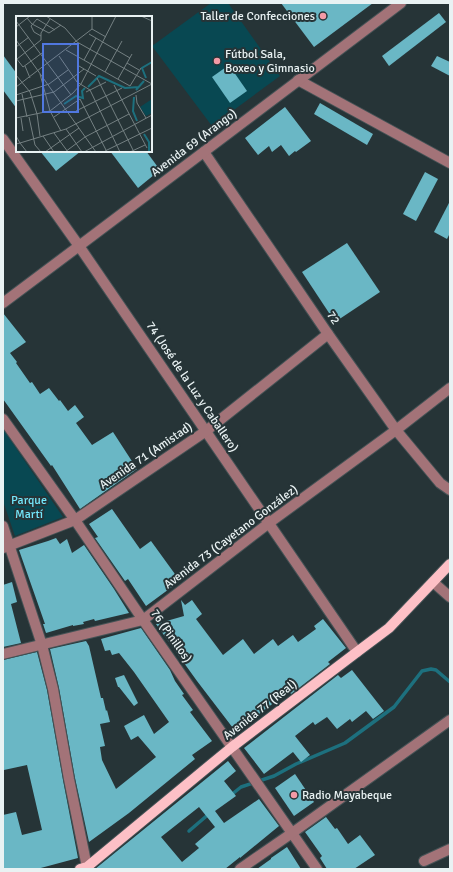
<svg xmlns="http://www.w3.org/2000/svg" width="453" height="872" viewBox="0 0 453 872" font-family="Signika,sans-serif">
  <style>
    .green { fill: #084852 }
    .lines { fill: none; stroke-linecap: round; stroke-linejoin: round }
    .stream { stroke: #1d707e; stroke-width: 3.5 }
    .building { fill: #6ab7c5; fill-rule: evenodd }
    .minor-casing { stroke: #455255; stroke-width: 12 }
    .major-casing { stroke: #455255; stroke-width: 12 }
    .minor { stroke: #a37378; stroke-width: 10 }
    .major { stroke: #fdc0c6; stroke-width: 10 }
    .poi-dot { fill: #f49aa6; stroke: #263437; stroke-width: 1.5 }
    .labels { text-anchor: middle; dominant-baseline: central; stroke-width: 4; stroke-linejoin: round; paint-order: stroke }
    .poi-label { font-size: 12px; fill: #e9f2f3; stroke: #263437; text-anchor: start }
    .street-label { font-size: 12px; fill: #e9f2f3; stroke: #263437 }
    .park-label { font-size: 12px; fill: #73e7fb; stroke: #263437 }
    .inset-river { fill: none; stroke: #1d707e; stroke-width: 2 }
    .inset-road { fill: none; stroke: #748082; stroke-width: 1 }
    .view { fill: #5077df; fill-opacity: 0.15; stroke: #5077df; stroke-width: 2 }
    .inset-edge { fill: none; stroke: #e9f2f3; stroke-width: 2 }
  </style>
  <rect width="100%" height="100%" fill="#263437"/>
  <g class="green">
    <polygon points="211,3 228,3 280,76 212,126 152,46"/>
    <polygon points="3,429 63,517 15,536 3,501"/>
  </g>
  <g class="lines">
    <g class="stream">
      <polyline points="231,795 241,787 274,776 296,764 345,743 394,707 422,671 431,669 436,670 450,682"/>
      <polyline points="189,831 210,813"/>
    </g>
  </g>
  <g class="building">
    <polygon points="281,3 373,3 314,47"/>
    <polygon points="439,13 446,22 389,66 382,56"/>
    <polygon points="3,55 17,74 17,109 3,90"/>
    <polygon points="437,56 450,62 450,76 431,66"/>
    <polygon points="229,65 247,91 230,103 212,77"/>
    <polygon points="320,103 373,134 367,145 314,114"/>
    <polygon points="285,107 311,141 296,152 295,151 289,156 281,145 272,152 269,146 258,155 245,138"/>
    <polygon points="40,151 81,151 56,171"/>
    <polygon points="110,151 146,151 160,170 138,188"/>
    <polygon points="425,172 438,179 416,221 403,214"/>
    <polygon points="450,201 450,233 447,239 434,232"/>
    <polygon points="347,243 380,292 335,322 302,272"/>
    <polygon points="3,313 26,342 10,353 17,362 16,363 30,383 32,382 40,394 49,388 59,401 60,400 68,411 75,405 84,417 76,423 92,445 113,432 137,469 80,509 52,465 51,466 3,399"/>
    <polygon points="112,509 140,549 151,541 180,581 146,606 128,579 125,581 95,538 98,537 89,524"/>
    <polygon points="56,538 60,544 67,539 72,553 84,545 114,589 129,613 95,621 94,619 83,622 84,624 73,626 73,625 46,633 43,624 45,624 19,550 48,541"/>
    <polygon points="12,582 17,602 11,604 21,643 3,647 3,585"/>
    <polygon points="181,600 185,605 192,600 202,614 196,619 223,655 243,639 254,654 273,639 278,646 293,635 298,642 316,629 314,626 323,619 346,648 328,662 330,664 291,694 289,691 236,732 197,681 156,624 184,616"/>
    <polygon points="141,628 170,670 175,681 184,694 182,695 193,710 190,712 212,741 192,755 195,759 129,813 89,842 75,778 59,688 50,649 86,641 89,646 101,698 103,698 106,711 107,710 110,722 100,724 105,746 100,747 102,760 116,789 156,757 138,736 131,740 124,726 144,715 154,734 169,722 134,672 119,653 112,655 110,650 105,651 101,639"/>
    <polygon points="37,652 47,690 63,780 78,858 37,869 3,869 3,815 16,812 22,835 42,830 27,765 4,770 3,765 3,660"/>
    <polygon points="352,670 384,711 373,719 366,711 352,722 350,719 337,729 327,717 315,725 313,722 295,736 310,755 301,762 293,752 264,774 244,748 338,675 341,678"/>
    <polygon points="124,675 138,703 134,706 119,687 118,687 115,678"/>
    <path d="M 228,761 L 236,771 L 224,781 L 236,796 L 215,811 L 224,823 L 259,799 L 279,826 L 240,858 L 240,857 L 225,869 L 95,869 ZM 199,807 L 215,827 L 195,844 L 199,848 L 182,862 L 161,837 Z"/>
    <polygon points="295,774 314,802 294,816 275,788"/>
    <polygon points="326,817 335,829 337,828 348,844 360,835 375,855 354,869 327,869 320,858 322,856 305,832"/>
    <polygon points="287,847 301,869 257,869 271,859 271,858"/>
  </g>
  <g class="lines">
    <defs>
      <g id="minor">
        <polyline points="298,80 450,163"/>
        <polyline points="3,139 79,246 357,652"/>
        <polyline points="204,152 328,334 396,430 440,483 450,490"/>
        <polyline points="3,303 79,246 401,3"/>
        <polyline points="3,419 75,520 143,620 317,869"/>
        <polyline points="3,526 42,645 53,689 69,779 87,867 89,869"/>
        <polyline points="3,548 75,520 206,431 328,334"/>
        <polyline points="433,582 450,597"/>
        <polyline points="3,654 143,620 269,523 396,430 450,388"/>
        <polyline points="424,861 450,849"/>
        <polyline points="240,869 292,833 450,720"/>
      </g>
      <polyline id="major" points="80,869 87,867 232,747 357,652 389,628 450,564"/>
    </defs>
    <use href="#minor" class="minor-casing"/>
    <use href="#major" class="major-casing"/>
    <use href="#minor" class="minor"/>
    <use href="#major" class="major"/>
  </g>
  <g class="poi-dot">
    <circle cx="323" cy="16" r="4"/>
    <circle cx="217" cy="61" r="4"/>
    <circle cx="294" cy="795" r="4"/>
  </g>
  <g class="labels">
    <g class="poi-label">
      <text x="315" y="16" text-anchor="end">Taller de Confecciones</text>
      <text x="225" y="54">Fútbol Sala,<tspan x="225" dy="14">Boxeo y Gimnasio</tspan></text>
      <text x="302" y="795">Radio Mayabeque</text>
    </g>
    <g class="street-label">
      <text transform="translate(194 143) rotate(-37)">Avenida 69 (Arango)</text>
      <text transform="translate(333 318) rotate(56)">72</text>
      <text transform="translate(192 387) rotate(56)">74 (José de la Luz y Caballero)</text>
      <text transform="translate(146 456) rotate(-34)">Avenida 71 (Amistad)</text>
      <text transform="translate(231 537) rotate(-37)">Avenida 73 (Cayetano González)</text>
      <text transform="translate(171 636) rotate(55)">76 (Pinillos)</text>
      <text transform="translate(260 710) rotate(-38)">Avenida 77 (Real)</text>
    </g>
    <g class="park-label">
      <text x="29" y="500">Parque<tspan x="29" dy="14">Martí</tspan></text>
    </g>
  </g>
  <g transform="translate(16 16)">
    <rect width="136" height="136" fill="#263437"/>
    <path d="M 136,83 L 136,97 L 130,100 L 124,91 Z" fill="#084852"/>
    <path class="inset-river" d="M 130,62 L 126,52 L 136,46M 72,71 L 83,60 L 109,72 L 123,71M 120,74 L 128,65M 118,81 L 117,95 L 121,105M 48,88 L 60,80 L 67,82 L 66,75 L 69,72M 128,118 L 133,126 L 133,136"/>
    <path class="inset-road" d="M 30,0 L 49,12 L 61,26 L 136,68M 125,0 L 136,5M 11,2 L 16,8 L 33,17 L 45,9M 0,5 L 55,79M 0,11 L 14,0M 76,13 L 90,21M 76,13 L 76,0M 73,18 L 114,42M 25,20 L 18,16 L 15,10 L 21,3 L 39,14M 0,24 L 80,136M 0,31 L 13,21M 50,34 L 114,70 L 125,52M 43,40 L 61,66 L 74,74 L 104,136M 0,42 L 7,51 L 26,37M 1,43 L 25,24 L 25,17 L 34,3M 68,44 L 80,22M 111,47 L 123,54M 9,50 L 14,62M 63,50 L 80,60M 89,56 L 106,25M 24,58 L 34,95 L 45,115M 0,59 L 14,76 L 21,98 L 24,120M 81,62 L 118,136M 102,63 L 116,38M 98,69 L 131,132M 0,71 L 76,13M 70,76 L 90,66M 6,78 L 11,101M 0,79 L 33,68 L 52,54M 120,79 L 121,87 L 130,102M 0,85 L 38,76 L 68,53M 60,95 L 106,72M 13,101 L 19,129 L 25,136M 38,101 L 64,83 L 91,136M 0,102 L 34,95 L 57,77 L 65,68 L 100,0M 5,102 L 7,115M 50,113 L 66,136M 38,117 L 52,136M 0,120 L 4,127 L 50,113 L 136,68M 27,120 L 38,136M 0,128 L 4,127 L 11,136M 89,135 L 136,112M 29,136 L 63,112M 49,136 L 69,121 L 113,98M 68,136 L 136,99M 114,136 L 129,129"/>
    <path class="view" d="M 27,28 L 62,28 L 62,96 L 27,96 Z"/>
    <rect width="136" height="136" class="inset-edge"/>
  </g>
  <rect width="453" height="872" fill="none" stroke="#e9f2f3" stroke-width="8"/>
</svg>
